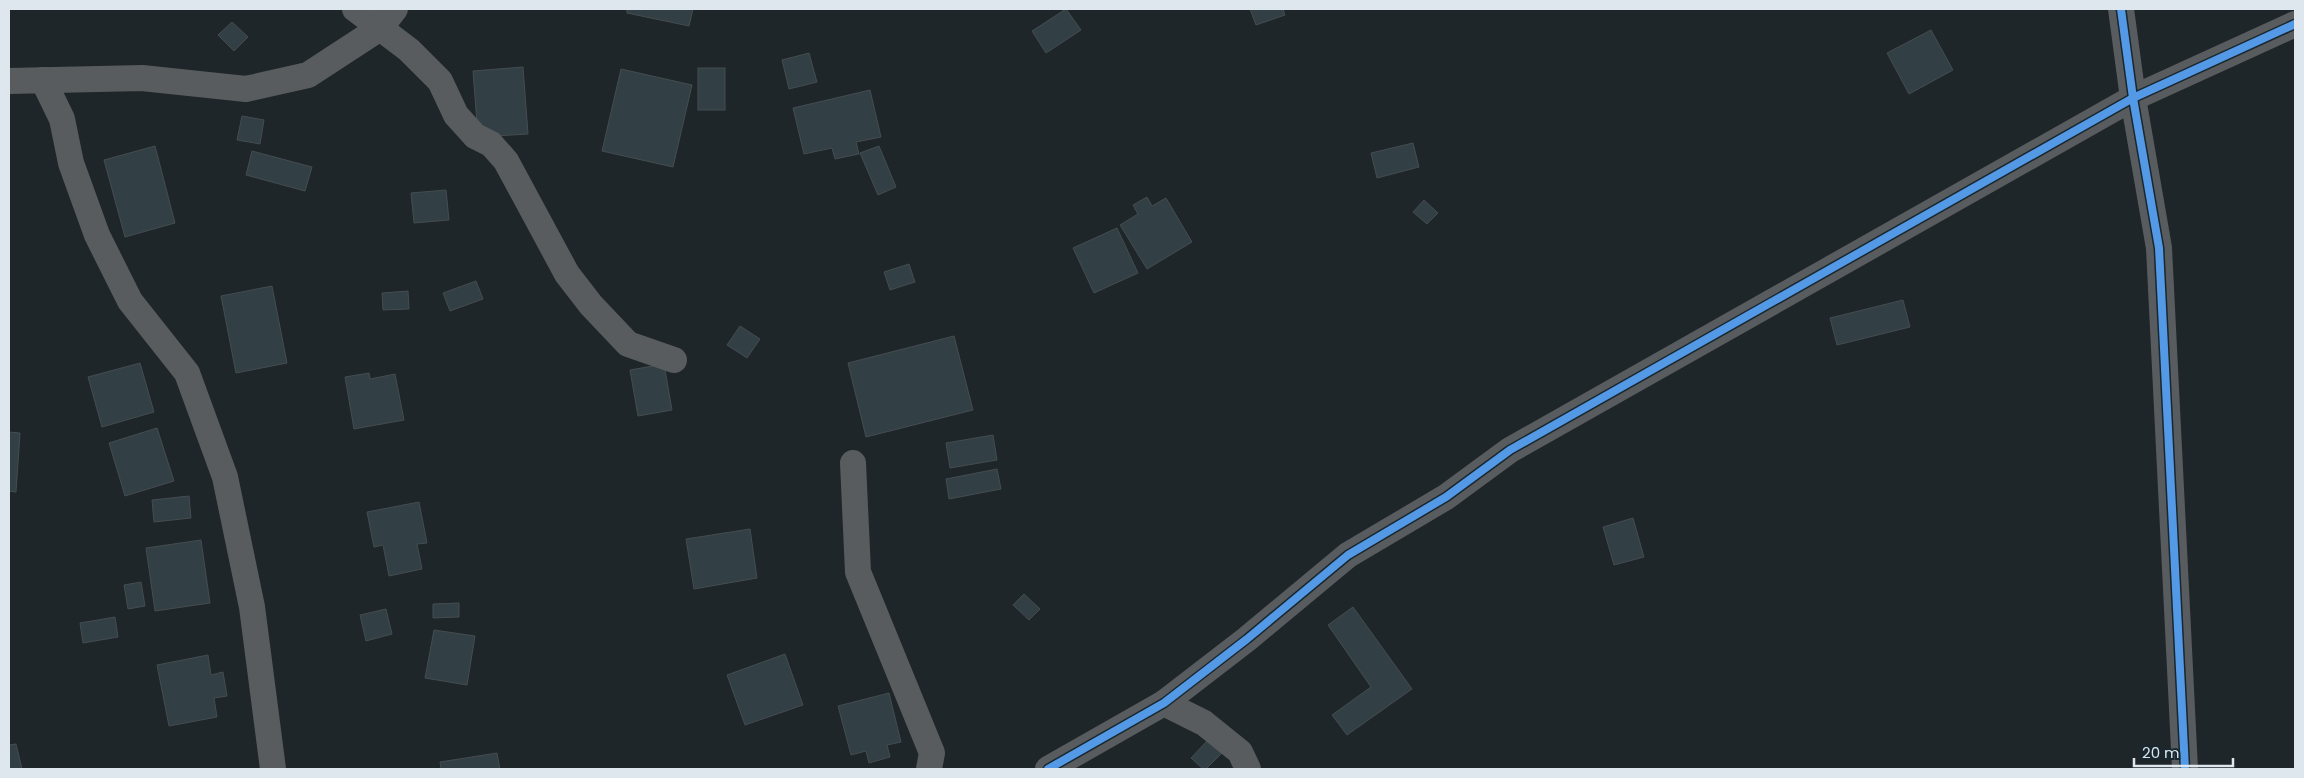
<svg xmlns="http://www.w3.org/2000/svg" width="2304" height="778" viewBox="0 0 2304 778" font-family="Poppins,sans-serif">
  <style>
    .building { fill: #324046; stroke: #454c50 }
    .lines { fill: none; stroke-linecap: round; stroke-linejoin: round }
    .street { stroke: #595c5e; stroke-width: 26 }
    .cycleway-casing { stroke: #182730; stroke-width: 11 }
    .cycleway { stroke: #5399e6; stroke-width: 8 }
  </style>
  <rect width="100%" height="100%" fill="#1e262a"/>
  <g class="building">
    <polygon points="627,9 693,9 689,26 627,13"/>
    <polygon points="1066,9 1081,30 1046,53 1032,31"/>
    <polygon points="1250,9 1283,9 1285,15 1256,25"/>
    <polygon points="232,22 248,37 234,51 218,35"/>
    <polygon points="1931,30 1953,70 1909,94 1887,53"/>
    <polygon points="809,53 817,82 789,89 782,60"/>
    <polygon points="523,67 528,134 478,137 473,71"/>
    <rect x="698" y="68" width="27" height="42"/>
    <polygon points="621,69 692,85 673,167 602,151"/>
    <polygon points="870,90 881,137 856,142 859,154 835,159 832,148 804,154 793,108"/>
    <polygon points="242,116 264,120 260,144 237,140"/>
    <polygon points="1413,143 1419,167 1377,178 1371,153"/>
    <polygon points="155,146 175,223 125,237 104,160"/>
    <polygon points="879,146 896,187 878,195 860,153"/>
    <polygon points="252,151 312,167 305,191 246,175"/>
    <polygon points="446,190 449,220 414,223 411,193"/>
    <polygon points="1147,197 1152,206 1166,198 1192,242 1147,269 1120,225 1138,214 1133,205"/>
    <polygon points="1424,200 1438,213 1427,224 1413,212"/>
    <polygon points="1117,228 1138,273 1094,293 1073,248"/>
    <polygon points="909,264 915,282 890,290 884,272"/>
    <polygon points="476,281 483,299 450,311 443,293"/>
    <polygon points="272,286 287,363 236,373 221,296"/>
    <polygon points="408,291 409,309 383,310 382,293"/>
    <polygon points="1903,300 1910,327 1837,345 1830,318"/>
    <polygon points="740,326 760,339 747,358 727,345"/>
    <polygon points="954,336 973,410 866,437 848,363"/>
    <polygon points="140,363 154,412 102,427 88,377"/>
    <polygon points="664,364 672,410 638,416 630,370"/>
    <polygon points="369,373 370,379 395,374 404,420 354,429 345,377"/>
    <polygon points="157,428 174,481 125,496 109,443"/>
    <polygon points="9,432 20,433 16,492 9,491"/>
    <polygon points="993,435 997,460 950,468 946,443"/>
    <polygon points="997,469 1001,489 949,499 946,479"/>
    <polygon points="189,496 191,518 154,522 152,500"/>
    <polygon points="419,502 427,543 417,544 422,569 389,576 383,545 374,547 367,512"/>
    <polygon points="1633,518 1644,557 1614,565 1603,527"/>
    <polygon points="750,529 757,578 694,589 686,539"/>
    <polygon points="201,540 210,603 155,611 146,548"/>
    <polygon points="141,582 145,606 128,609 124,585"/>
    <polygon points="1024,594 1040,609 1029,620 1013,605"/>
    <polygon points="459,603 459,617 433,618 433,604"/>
    <polygon points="1353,607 1412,689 1347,735 1332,715 1371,687 1328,625"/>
    <polygon points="386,609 392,634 366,641 360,615"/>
    <polygon points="115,617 118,637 83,643 80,623"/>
    <polygon points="434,630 475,636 467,685 425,678"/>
    <polygon points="785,654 803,705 745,725 727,675"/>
    <polygon points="208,655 211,675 223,672 227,696 214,698 217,717 169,726 157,665"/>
    <polygon points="889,693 901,742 887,745 890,757 869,763 866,751 851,755 838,706"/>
    <polygon points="1208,740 1222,753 1206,769 1203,769 1191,758"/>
    <polygon points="16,744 22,769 9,769 9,745"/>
    <polygon points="497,753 500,769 441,769 440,762"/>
  </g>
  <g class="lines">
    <g class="street">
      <polyline points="355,9 409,50 440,81 456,115 475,136 491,144 506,161 567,274 591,305 628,344 674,360"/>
      <polyline points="2121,9 2133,98 2159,248 2185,769"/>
      <polyline points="43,80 62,119 71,163 97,235 130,301 187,373 225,477 252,607 273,769"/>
      <polyline points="9,81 142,78 246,89 308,75 380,28 395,9"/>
      <polyline points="853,463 858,572 932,753 929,769"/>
      <polyline points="1164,703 1204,723 1240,752 1248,769"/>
      <polyline points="1048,769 1164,703 1247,639 1348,555 1446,497 1510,450 2133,98 2295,24"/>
    </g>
    <defs>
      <g id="cycleway">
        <polyline points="2121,9 2133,98 2159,248 2185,769"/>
        <polyline points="1048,769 1164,703 1247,639 1348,555 1446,497 1510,450 2133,98 2295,24"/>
      </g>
    </defs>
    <use href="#cycleway" class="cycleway-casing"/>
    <use href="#cycleway" class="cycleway"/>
  </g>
  <rect width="2304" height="778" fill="none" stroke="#dde7ed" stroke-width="20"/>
  <path d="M2134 758v8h99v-8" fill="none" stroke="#dde7ed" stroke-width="2.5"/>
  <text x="2142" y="758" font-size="15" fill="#dde7ed" stroke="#182730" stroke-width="4" paint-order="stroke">20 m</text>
</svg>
